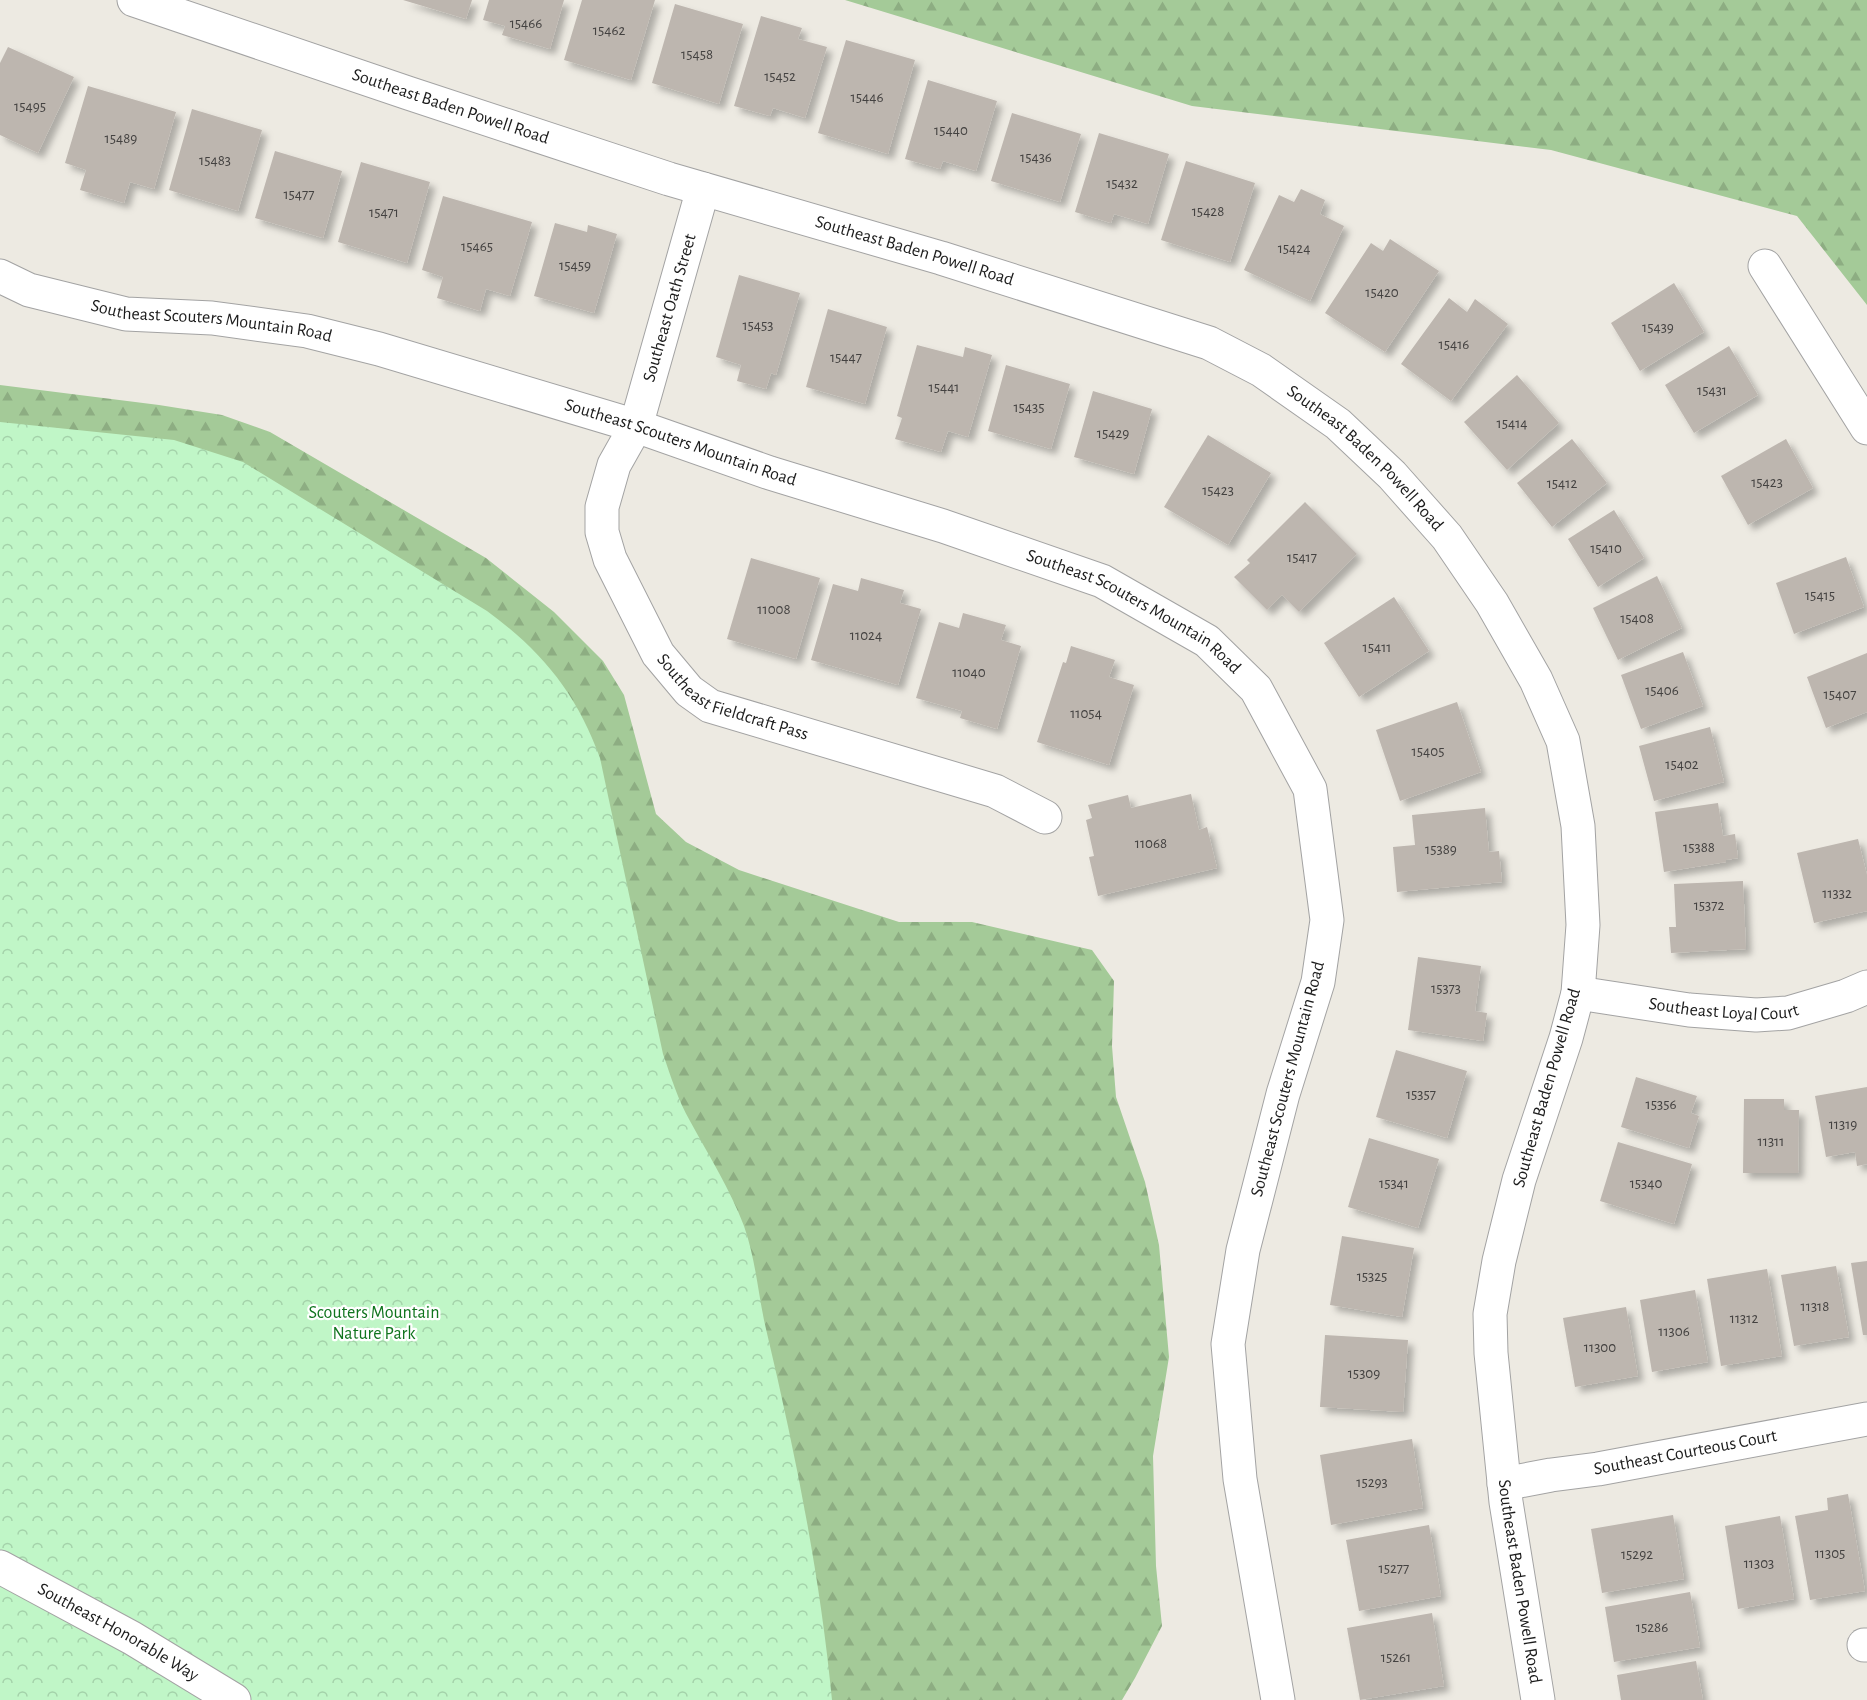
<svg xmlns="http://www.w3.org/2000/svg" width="1867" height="1700" viewBox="0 0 1867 1700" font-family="'Alegreya Sans',sans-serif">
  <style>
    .forest { fill: url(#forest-firs) }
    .park { fill: url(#park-crowns) }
    .building { fill: #bdb6af; filter: url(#shadow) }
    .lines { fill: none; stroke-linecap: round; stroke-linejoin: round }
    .minor-casing { stroke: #a3a3a3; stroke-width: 35 }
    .minor { stroke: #fff; stroke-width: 33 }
    .labels { text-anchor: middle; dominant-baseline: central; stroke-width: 4.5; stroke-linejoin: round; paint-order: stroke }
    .number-label { font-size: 15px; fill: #444241 }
    .street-label { font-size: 18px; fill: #1c1c1c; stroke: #fff }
    .park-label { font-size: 18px; fill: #10741e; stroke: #fff }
  </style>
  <defs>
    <pattern id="forest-firs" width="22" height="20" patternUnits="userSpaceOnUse" patternTransform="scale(1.5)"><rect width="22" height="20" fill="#a4ca98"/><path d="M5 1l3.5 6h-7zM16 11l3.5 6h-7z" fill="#8dad82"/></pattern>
    <pattern id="park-crowns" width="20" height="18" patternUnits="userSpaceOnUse" patternTransform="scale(1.5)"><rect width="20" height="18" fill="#c0f6c7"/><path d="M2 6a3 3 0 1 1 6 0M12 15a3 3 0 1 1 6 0" fill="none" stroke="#a4d2aa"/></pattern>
    <filter id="shadow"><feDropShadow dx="5.5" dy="5.5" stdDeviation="3" flood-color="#0004"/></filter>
  </defs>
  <rect width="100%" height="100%" fill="#edeae2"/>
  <g class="forest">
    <polygon points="845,0 1867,0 1867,305 1797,216 1551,150 1192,106"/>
    <polygon points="0,385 159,405 222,415 270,432 486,558 554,612 603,661 624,695 656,814 686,842 739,870 899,922 972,922 1092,950 1114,981 1112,1046 1116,1097 1145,1182 1159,1245 1169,1357 1153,1456 1156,1566 1162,1626 1135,1678 1122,1700 0,1700"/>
  </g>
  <path class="park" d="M 0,422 L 174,440 L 243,462 L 487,611 C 542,651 577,694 600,758 L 663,1054 C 671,1077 678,1100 690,1121 C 709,1156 730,1189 744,1226 C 756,1260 758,1295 766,1329 C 795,1451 820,1575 832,1700 L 0,1700 Z"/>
  <g class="building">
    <polygon points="403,0 472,0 466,19"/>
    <polygon points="489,0 564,0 550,49 502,35 505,26 483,20"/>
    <polygon points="582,0 655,0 631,80 564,60"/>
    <polygon points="675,4 743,24 719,104 652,83"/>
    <polygon points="761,16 802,28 798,39 827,47 805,118 773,108 770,116 734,106"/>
    <polygon points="846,40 915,60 888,154 818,133"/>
    <polygon points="8,47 74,77 38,153 0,135 0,63"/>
    <polygon points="928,80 997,101 976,171 943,161 940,169 905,159"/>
    <polygon points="88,86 176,112 154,189 130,182 124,203 80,190 86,170 65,163"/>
    <polygon points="192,109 262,130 238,211 169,190"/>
    <polygon points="1012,113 1081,134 1060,202 991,181"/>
    <polygon points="1099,133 1169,154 1148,224 1114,214 1111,223 1075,212"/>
    <polygon points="275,151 342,171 323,238 255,218"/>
    <polygon points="1186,161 1255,183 1230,262 1161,240"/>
    <polygon points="361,162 430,182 407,263 338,242"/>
    <polygon points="1301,189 1325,200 1320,214 1344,226 1310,301 1244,270 1279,195 1294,202"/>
    <polygon points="443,196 532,222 510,296 486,289 480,311 437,298 443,277 422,270"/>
    <polygon points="555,223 587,232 588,225 617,234 594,313 534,296"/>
    <polygon points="1390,239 1439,271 1385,352 1325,313 1371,243 1383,251"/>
    <polygon points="739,275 800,293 776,375 771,373 766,389 737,381 741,365 716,357"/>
    <polygon points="1674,283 1704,332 1640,371 1611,323"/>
    <polygon points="1449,298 1467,312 1475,299 1508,324 1451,401 1401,364"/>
    <polygon points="828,309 887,327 865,404 806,387"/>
    <polygon points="917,345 963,357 965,347 992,355 968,437 948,431 941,452 895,439 902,418 897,416"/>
    <polygon points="1729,346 1758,395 1694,433 1665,385"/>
    <polygon points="1006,365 1070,384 1051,449 988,431"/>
    <polygon points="1517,375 1559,423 1507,470 1464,422"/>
    <polygon points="1093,391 1152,409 1134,474 1074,457"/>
    <polygon points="1208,435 1271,473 1228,545 1164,507"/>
    <polygon points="1572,439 1607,483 1552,527 1517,483"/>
    <polygon points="1786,439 1813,488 1748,525 1721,476"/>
    <polygon points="1305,502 1357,554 1299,612 1282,595 1267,610 1234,577 1250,563 1247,560"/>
    <polygon points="1614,510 1644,558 1598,587 1568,539"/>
    <polygon points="1846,557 1864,607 1794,634 1776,583"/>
    <polygon points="751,558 820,578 796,659 727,639"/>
    <polygon points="1657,576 1682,628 1618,660 1593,608"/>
    <polygon points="861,578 904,590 900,603 921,609 898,685 811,660 833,584 858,591"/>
    <polygon points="1394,597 1429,651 1359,697 1324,643"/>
    <polygon points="963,613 1006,625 1001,640 1021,646 997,729 960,718 962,711 916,698 939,622 959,628"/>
    <polygon points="1071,646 1115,660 1109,677 1134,685 1109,765 1037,742 1063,662 1066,663"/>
    <polygon points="1683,652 1703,706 1641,729 1621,675"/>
    <polygon points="1867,653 1867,712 1826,728 1807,677"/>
    <polygon points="1457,702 1481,772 1400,801 1376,730"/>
    <polygon points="1710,727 1724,782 1654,801 1639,746"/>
    <polygon points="1191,794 1199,830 1207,827 1217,868 1098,896 1089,857 1094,856 1086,820 1092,818 1088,805 1128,795 1131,808"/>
    <polygon points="1718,803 1723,836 1735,834 1738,858 1726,860 1726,862 1664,872 1655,812"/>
    <polygon points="1485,808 1489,852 1499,851 1502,882 1397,892 1393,847 1415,845 1412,815"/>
    <polygon points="1858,839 1867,875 1867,911 1814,923 1797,853"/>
    <polygon points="1743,881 1746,949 1671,953 1669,927 1676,927 1674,884"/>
    <polygon points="1418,957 1481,966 1475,1011 1487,1013 1483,1041 1408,1030"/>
    <polygon points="1396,1050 1467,1071 1447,1138 1376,1117"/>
    <polygon points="1636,1077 1697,1096 1691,1113 1699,1116 1689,1148 1621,1127"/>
    <polygon points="1867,1087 1867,1164 1857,1166 1855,1152 1826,1157 1815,1096"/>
    <polygon points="1744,1099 1784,1099 1784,1110 1799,1110 1798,1173 1743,1173"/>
    <polygon points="1369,1138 1439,1159 1418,1228 1348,1207"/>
    <polygon points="1618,1142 1692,1164 1674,1224 1600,1201"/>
    <polygon points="1342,1236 1414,1248 1402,1317 1330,1305"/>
    <polygon points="1867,1261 1867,1335 1863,1335 1851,1263"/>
    <polygon points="1836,1266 1849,1337 1794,1346 1781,1275"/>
    <polygon points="1767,1269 1782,1356 1721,1366 1707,1279"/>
    <polygon points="1695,1290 1708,1362 1652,1372 1640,1300"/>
    <polygon points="1626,1307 1638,1376 1575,1387 1563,1318"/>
    <polygon points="1325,1335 1408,1340 1403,1412 1320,1407"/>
    <polygon points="1412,1439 1423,1508 1331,1525 1320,1455"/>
    <polygon points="1848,1494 1865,1591 1810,1600 1795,1516 1828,1510 1827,1498"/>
    <polygon points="1673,1515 1684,1579 1602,1593 1591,1529"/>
    <polygon points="1780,1516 1794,1599 1738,1609 1725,1526"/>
    <polygon points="1429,1525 1441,1596 1359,1611 1346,1540"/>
    <polygon points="1690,1592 1700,1647 1614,1662 1605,1607"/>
    <polygon points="1432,1613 1444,1686 1360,1700 1347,1628"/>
    <polygon points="1696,1661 1703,1700 1621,1700 1617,1675"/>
  </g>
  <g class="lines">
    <defs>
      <g id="minor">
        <path id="s1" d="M 134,0 L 408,93 L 669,179 L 941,258 L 1209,343 L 1261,370 L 1338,424 L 1392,475 L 1447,537 L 1492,603 L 1536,680 L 1563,741 L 1578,826 L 1583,925 L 1578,993 L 1566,1038 L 1519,1180 L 1499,1261 L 1490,1314 L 1491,1353 L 1506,1502 L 1538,1700"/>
        <path id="s2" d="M 703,189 L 636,426 L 614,465 L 602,507 L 602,532 L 610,559 L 658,654 L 689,691 L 710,706 L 995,791 L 1045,817"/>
        <polyline points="1765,266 1867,428"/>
        <path id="s3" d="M 0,276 L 29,290 L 126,314 L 212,318 L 307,331 L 379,349 L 636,426 L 770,473 L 943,526 L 1102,581 L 1207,641 L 1256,689 L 1310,789 L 1327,920 L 1318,982 L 1283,1094 L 1243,1250 L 1228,1344 L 1240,1479 L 1278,1700"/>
        <path id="s4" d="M 1578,993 L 1689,1010 L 1756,1015 L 1788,1013 L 1846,996 L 1867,987"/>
        <path id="s5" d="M 1504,1484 L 1551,1475 L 1598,1469 L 1867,1419"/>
        <path id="s6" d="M 0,1567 L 132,1638 L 234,1700"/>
        <polyline points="1864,1645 1867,1645"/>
      </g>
    </defs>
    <use href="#minor" class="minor-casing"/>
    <use href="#minor" class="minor"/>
  </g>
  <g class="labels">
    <g class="number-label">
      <text x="526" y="23">15466</text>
      <text x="609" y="30">15462</text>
      <text x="697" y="54">15458</text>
      <text x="780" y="76">15452</text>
      <text x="867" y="97">15446</text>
      <text x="30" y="106">15495</text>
      <text x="951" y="130">15440</text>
      <text x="121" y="138">15489</text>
      <text x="1036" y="157">15436</text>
      <text x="215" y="160">15483</text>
      <text x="1122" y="183">15432</text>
      <text x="299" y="194">15477</text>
      <text x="1208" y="211">15428</text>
      <text x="384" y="212">15471</text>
      <text x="477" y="246">15465</text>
      <text x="1294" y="248">15424</text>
      <text x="575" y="265">15459</text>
      <text x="1382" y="292">15420</text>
      <text x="758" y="325">15453</text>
      <text x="1658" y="327">15439</text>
      <text x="1454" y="344">15416</text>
      <text x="846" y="357">15447</text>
      <text x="944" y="387">15441</text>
      <text x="1712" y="390">15431</text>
      <text x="1029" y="407">15435</text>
      <text x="1512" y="423">15414</text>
      <text x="1113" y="433">15429</text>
      <text x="1767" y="482">15423</text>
      <text x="1562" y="483">15412</text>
      <text x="1218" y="490">15423</text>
      <text x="1606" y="548">15410</text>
      <text x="1302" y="557">15417</text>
      <text x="1820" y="595">15415</text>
      <text x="774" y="609">11008</text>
      <text x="1637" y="618">15408</text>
      <text x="866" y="635">11024</text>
      <text x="1377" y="647">15411</text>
      <text x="969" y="672">11040</text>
      <text x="1662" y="690">15406</text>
      <text x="1840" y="694">15407</text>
      <text x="1086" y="713">11054</text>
      <text x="1428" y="751">15405</text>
      <text x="1682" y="764">15402</text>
      <text x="1151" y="843">11068</text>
      <text x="1699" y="847">15388</text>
      <text x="1441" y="849">15389</text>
      <text x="1837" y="893">11332</text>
      <text x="1709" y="905">15372</text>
      <text x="1446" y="988">15373</text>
      <text x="1421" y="1094">15357</text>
      <text x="1661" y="1104">15356</text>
      <text x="1843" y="1124">11319</text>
      <text x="1771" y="1141">11311</text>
      <text x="1394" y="1183">15341</text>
      <text x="1646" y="1183">15340</text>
      <text x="1372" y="1276">15325</text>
      <text x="1815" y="1306">11318</text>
      <text x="1744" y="1318">11312</text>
      <text x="1674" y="1331">11306</text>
      <text x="1600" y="1347">11300</text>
      <text x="1364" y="1373">15309</text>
      <text x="1372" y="1482">15293</text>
      <text x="1830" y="1553">11305</text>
      <text x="1637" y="1554">15292</text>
      <text x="1759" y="1563">11303</text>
      <text x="1394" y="1568">15277</text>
      <text x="1652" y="1627">15286</text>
      <text x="1396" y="1657">15261</text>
    </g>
    <g class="street-label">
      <text stroke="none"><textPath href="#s1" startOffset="334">Southeast Baden Powell Road</textPath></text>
      <text stroke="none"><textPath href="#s1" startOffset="820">Southeast Baden Powell Road</textPath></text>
      <text transform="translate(670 308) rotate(-74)">Southeast Oath Street</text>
      <text stroke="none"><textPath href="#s3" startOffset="218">Southeast Scouters Mountain Road</textPath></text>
      <text stroke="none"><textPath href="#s3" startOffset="704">Southeast Scouters Mountain Road</textPath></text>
      <text stroke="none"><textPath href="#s1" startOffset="1324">Southeast Baden Powell Road</textPath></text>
      <text stroke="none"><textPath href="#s3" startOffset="1190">Southeast Scouters Mountain Road</textPath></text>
      <text stroke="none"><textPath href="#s2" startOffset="584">Southeast Fieldcraft Pass</textPath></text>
      <text stroke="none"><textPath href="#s4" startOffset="147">Southeast Loyal Court</textPath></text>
      <text transform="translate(1288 1079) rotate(-75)">Southeast Scouters Mountain Road</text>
      <text transform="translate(1547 1088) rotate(-74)">Southeast Baden Powell Road</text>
      <text stroke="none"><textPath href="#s5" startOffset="184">Southeast Courteous Court</textPath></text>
      <text stroke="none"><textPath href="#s1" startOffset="2530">Southeast Baden Powell Road</textPath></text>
      <text stroke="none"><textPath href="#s6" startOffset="135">Southeast Honorable Way</textPath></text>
    </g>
    <g class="park-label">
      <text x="374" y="1313">Scouters Mountain<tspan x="374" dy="21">Nature Park</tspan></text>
    </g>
  </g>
</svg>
